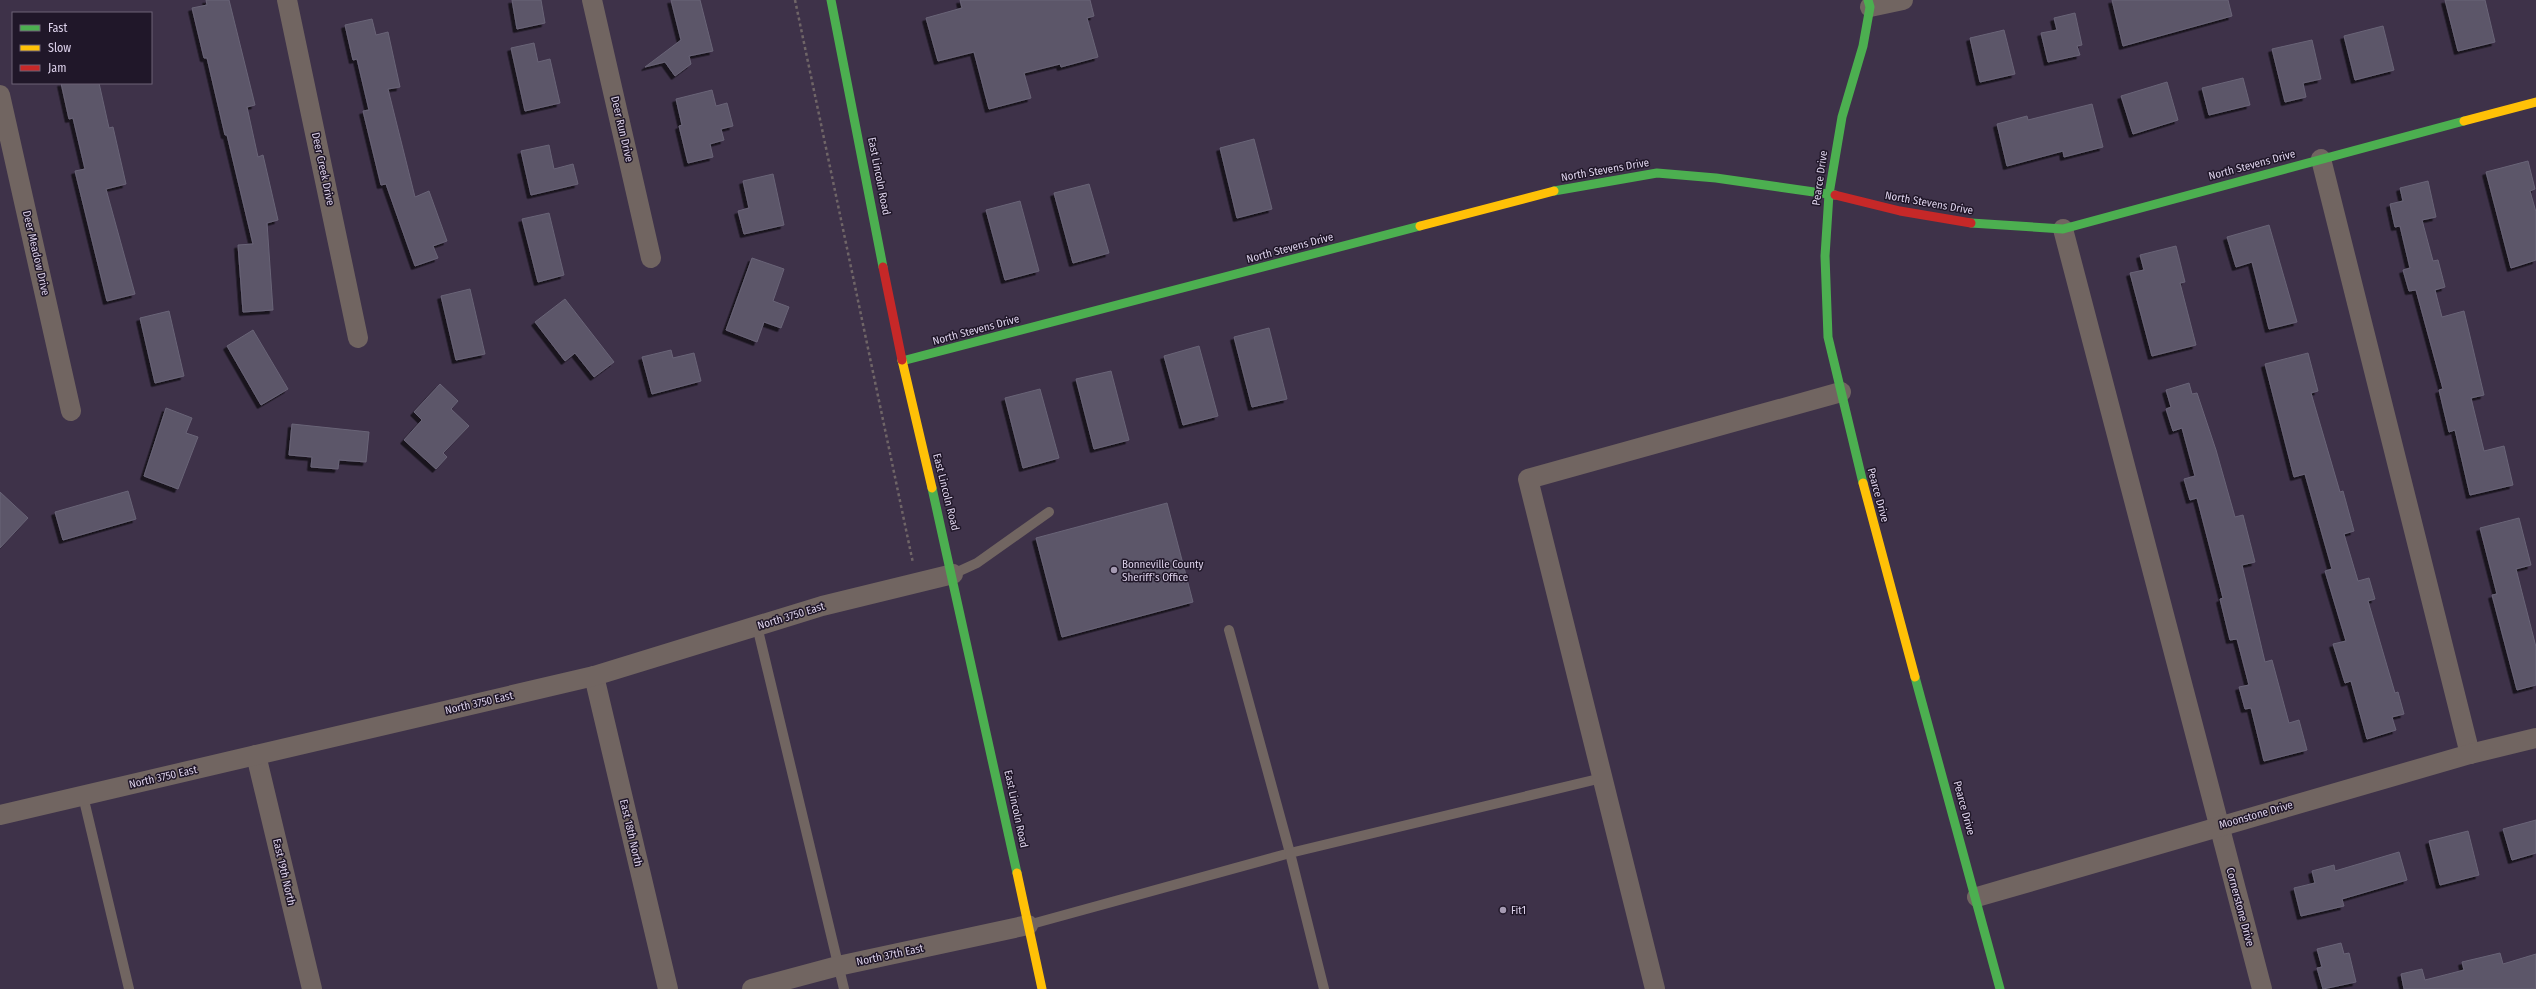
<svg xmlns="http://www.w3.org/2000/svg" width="2536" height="989" viewBox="0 0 2536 989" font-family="'Fira Sans Condensed',sans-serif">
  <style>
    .building { fill: #5c5669; stroke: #696477; filter: url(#shadow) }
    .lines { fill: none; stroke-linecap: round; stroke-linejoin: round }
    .path { stroke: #6f6567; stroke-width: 2.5; stroke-dasharray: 3 3; stroke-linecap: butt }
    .lane { stroke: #716561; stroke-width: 10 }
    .street { stroke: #716561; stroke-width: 20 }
    .fast { stroke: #4caf50; stroke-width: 9 }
    .slow { stroke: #ffc107; stroke-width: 9 }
    .jam { stroke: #c62828; stroke-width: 9 }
    .poi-dot { fill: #a59ab2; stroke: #201729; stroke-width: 1.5 }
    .labels { text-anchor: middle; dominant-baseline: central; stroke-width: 3; stroke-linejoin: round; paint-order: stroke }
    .street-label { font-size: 11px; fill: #ddd2eb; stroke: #201729 }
    .poi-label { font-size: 11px; fill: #ddd2eb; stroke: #201729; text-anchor: start }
  </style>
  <defs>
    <filter id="shadow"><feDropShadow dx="-3.5" dy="3.5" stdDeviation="0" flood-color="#0009"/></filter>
  </defs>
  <rect width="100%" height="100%" fill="#3e3249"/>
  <g class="building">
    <polygon points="206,0 229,0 255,105 247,107 258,157 263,155 278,220 267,223 273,310 243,312 238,245 253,244 227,135 225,135 207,58 204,58 192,8 207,5"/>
    <polygon points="512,0 541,0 545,23 517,29"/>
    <polygon points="671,0 700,0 713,51 689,56 691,64 675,76 665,62 645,67 681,40"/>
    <polygon points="960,0 1090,0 1094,16 1087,18 1098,57 1061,67 1060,64 1024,73 1031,98 989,109 974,52 938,61 926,18 962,8"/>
    <polygon points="2112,0 2228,0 2232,16 2123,46"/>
    <polygon points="2445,0 2485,0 2495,42 2458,51"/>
    <polygon points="2075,13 2082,45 2077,46 2080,55 2048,62 2041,33 2057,30 2054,18"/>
    <polygon points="372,19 376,35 388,32 400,87 388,89 415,197 429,191 447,241 433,246 438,258 415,266 386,184 381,185 363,111 369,110 357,59 353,60 345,25"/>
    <polygon points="2383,26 2394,70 2355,80 2344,36"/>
    <polygon points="2004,30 2015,74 1980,82 1970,38"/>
    <polygon points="2312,40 2321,79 2303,83 2306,97 2285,102 2272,49"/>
    <polygon points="534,43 538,62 550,59 560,103 525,111 511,48"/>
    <polygon points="2243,78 2250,105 2209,115 2202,88"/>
    <polygon points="2167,82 2178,120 2133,134 2121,96"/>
    <polygon points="61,83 99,83 109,128 113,127 126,184 106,189 135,294 107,301 75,171 85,169 73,118 69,119"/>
    <polygon points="712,90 716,106 727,103 733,126 721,129 724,140 710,144 713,157 688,163 679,126 682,125 676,99"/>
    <polygon points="2092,104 2103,147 2064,157 2063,151 2007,166 1997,124 2027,116 2028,120"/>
    <polygon points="1254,139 1272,209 1237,218 1220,148"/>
    <polygon points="549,145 554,169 573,164 578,184 531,195 521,151"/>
    <polygon points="2528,161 2535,189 2530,191 2536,212 2536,260 2511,268 2486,172"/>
    <polygon points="773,174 784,225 744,234 738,211 749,208 743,181"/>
    <polygon points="2428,181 2436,217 2422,220 2433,261 2438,260 2445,287 2435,290 2442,317 2464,311 2484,395 2471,398 2484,451 2504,446 2513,485 2470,495 2455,430 2449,432 2439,390 2443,389 2416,290 2409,291 2403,270 2410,268 2400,226 2395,227 2390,204 2403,201 2400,188"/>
    <polygon points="1089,184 1109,253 1073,263 1054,193"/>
    <polygon points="1020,201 1039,271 1005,280 986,210"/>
    <polygon points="549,213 564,275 538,282 522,219"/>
    <polygon points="2269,225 2297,322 2269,329 2252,262 2236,267 2227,237"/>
    <polygon points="2176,246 2185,282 2180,283 2196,345 2152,356 2130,273 2144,270 2140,255"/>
    <polygon points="752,258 784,269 773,301 789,307 781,328 764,322 757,342 726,330"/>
    <polygon points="470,289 485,354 456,360 441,296"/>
    <polygon points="565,299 614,362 594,377 575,353 565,361 535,322"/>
    <polygon points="169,311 184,376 155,383 140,318"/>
    <polygon points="1269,328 1287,399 1252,407 1234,337"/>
    <polygon points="253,330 288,389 261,405 227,346"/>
    <polygon points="1199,346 1218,416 1183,425 1164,356"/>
    <polygon points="671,350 673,358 694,353 701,381 652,394 642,357"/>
    <polygon points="2308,353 2318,391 2311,393 2340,492 2343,491 2354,531 2344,534 2358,581 2369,578 2375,599 2368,601 2395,693 2398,692 2404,714 2392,717 2396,730 2367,739 2351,681 2345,683 2333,644 2346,641 2325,571 2332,569 2305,474 2294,477 2265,364"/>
    <polygon points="1111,371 1129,440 1094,449 1076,379"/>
    <polygon points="2189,383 2192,394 2197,393 2216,450 2235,517 2243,515 2255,562 2242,565 2265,662 2272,660 2289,723 2299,720 2307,750 2264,761 2251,708 2245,709 2239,687 2249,685 2237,639 2230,640 2220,599 2223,598 2197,498 2190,500 2184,479 2195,476 2182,428 2173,431 2166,409 2171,407 2166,390"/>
    <polygon points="440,384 458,401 451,409 469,426 443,453 447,457 436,469 404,440 422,420 414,412"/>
    <polygon points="1040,389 1059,458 1023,468 1005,398"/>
    <polygon points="166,408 192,418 186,433 198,437 178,489 144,476"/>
    <polygon points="292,424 369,432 366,462 339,460 338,469 311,467 312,457 289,455"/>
    <polygon points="128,491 136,519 63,540 55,512"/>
    <polygon points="0,492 28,518 0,548"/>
    <polygon points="1167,503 1193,602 1062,637 1036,538"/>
    <polygon points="2519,518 2531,565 2516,569 2536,647 2536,685 2517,690 2492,595 2497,594 2480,528"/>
    <polygon points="2536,820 2536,853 2512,860 2503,829"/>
    <polygon points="2468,831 2479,875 2440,885 2429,841"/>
    <polygon points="2399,852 2407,880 2342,899 2344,906 2301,916 2294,888 2315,883 2312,871 2334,865 2335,871"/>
    <polygon points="2341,943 2344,954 2349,953 2356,982 2323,989 2317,968 2322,967 2317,949"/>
    <polygon points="2500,953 2503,964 2536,954 2536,989 2404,989 2401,974 2422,969 2425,980 2464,970 2462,962"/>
  </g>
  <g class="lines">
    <polyline class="path" points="795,0 913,563"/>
    <g class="lane">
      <polyline points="953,574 977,563 1049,512"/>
      <polyline points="757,626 844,989"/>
      <polyline points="83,796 129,989"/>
      <polyline points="1028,925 1290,853 1229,630"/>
      <polyline points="1324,989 1290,853 1602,778"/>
    </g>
    <g class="street">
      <polyline points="287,0 358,338"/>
      <polyline points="592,0 651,258"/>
      <polyline points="1870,7 1903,0"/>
      <polyline points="0,95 71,411"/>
      <polyline points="2321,159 2470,754"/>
      <polyline points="2063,229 2262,989"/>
      <polyline points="594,676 668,989"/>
      <polyline points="256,755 312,989"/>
      <polyline points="0,815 594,676 822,606 953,574"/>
      <polyline points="1977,897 2470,754 2536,738"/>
      <polyline points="752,989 838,966 1028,925"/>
      <polyline points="1655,989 1528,479 1841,392"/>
    </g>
    <g class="fast">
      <polyline points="831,0 883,267"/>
      <polyline points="1554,191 1657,173 1716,178 1835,195"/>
      <polyline points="1971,223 2063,229 2464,121"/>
      <polyline points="902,361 1420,226"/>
      <polyline points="1863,483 1828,337 1825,256 1829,194 1842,117 1863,46 1870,7 1868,0"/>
      <polyline points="932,488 1017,873"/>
      <polyline points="1915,677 2000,989"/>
    </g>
    <g class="slow">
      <polyline points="2464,121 2536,102"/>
      <polyline points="1420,226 1554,191"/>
      <polyline points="902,360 932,488"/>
      <polyline points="1863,483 1915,677"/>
      <polyline points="1017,873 1042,989"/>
    </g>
    <g class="jam">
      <polyline points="1835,195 1900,211 1971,223"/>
      <polyline points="883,267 902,360"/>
    </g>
  </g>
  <g class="poi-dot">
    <circle cx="1114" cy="570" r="4"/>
    <circle cx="1503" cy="910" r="4"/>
  </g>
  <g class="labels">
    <g class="street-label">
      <text transform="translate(622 129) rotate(77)">Deer Run Drive</text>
      <text transform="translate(2252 165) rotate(-15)">North Stevens Drive</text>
      <text transform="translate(323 169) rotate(78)">Deer Creek Drive</text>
      <text transform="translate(1605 170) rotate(-10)">North Stevens Drive</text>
      <text transform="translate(879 176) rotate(79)">East Lincoln Road</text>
      <text transform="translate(1820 178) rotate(-82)">Pearce Drive</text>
      <text transform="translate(1929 203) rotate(10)">North Stevens Drive</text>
      <text transform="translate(1290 248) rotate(-15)">North Stevens Drive</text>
      <text transform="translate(36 253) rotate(77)">Deer Meadow Drive</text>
      <text transform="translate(976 330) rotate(-15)">North Stevens Drive</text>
      <text transform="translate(946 492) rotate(76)">East Lincoln Road</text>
      <text transform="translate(1878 495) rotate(75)">Pearce Drive</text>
      <text transform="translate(791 616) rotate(-17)">North 3750 East</text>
      <text transform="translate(479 703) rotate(-13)">North 3750 East</text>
      <text transform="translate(163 777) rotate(-13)">North 3750 East</text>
      <text transform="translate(1964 808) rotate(75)">Pearce Drive</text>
      <text transform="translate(1016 809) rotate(78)">East Lincoln Road</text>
      <text transform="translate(2256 815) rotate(-16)">Moonstone Drive</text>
      <text transform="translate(631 833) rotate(77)">East 18th North</text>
      <text transform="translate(284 872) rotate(77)">East 19th North</text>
      <text transform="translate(2240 907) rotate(75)">Cornerstone Drive</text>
      <text transform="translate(890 955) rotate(-12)">North 37th East</text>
    </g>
    <g class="poi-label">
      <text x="1122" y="564">Bonneville County<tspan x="1122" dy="13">Sheriff's Office</tspan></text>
      <text x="1511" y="910">Fit1</text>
    </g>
  </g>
  <rect x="12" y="12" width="140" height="72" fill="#201729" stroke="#6c6277"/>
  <rect x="20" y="25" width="20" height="6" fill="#4caf50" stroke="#6c6277"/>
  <text x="48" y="32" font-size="12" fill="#ddd2eb">Fast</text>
  <rect x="20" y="45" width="20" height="6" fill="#ffc107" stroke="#6c6277"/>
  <text x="48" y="52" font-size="12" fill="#ddd2eb">Slow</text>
  <rect x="20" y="65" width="20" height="6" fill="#c62828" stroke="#6c6277"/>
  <text x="48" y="72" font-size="12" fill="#ddd2eb">Jam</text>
</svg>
